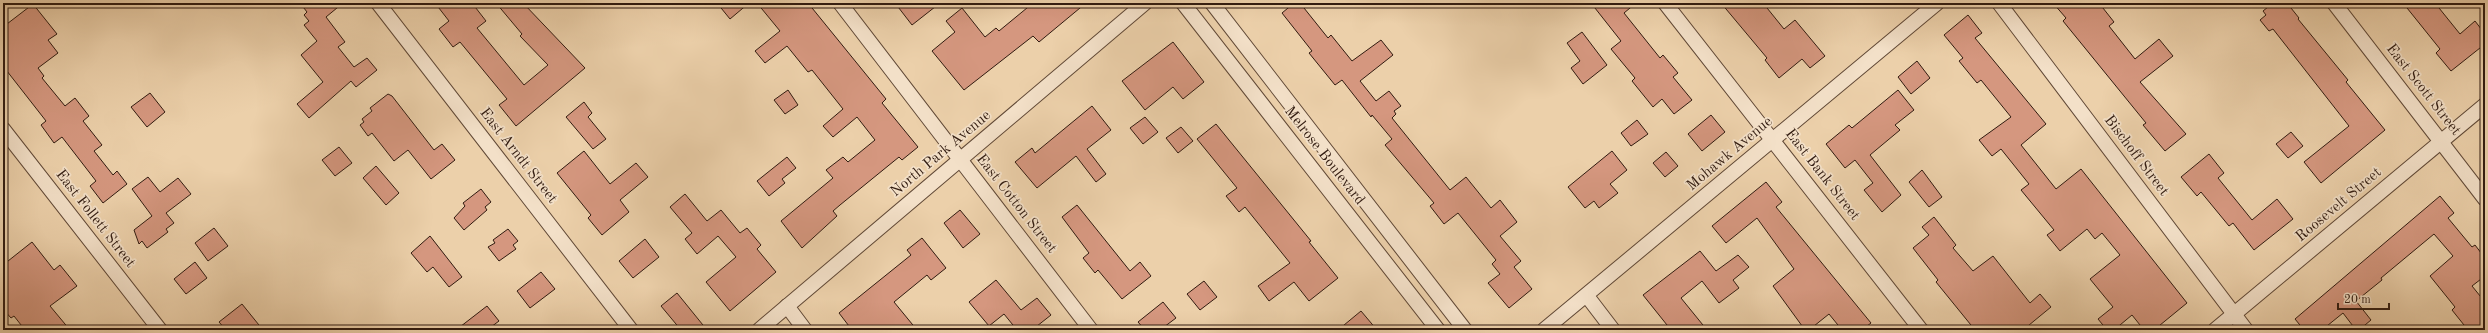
<svg xmlns="http://www.w3.org/2000/svg" width="2488" height="333" viewBox="0 0 2488 333" font-family="'Old Standard TT',serif">
  <style>
    .building { fill: #d5977f; stroke: #311b10 }
    .lines { fill: none; stroke-linecap: round; stroke-linejoin: round }
    .minor-casing { stroke: #604836; stroke-width: 16 }
    .minor { stroke: #f3e0c8; stroke-width: 14 }
    .labels { text-anchor: middle; dominant-baseline: central; stroke-width: 3.5; stroke-linejoin: round; paint-order: stroke }
    .street-label { font-size: 15px; fill: #311b10; stroke: #f3e0c8 }
  </style>
  <rect width="100%" height="100%" fill="#ecd0aa"/>
  <filter id="stains"><feTurbulence type="fractalNoise" baseFrequency=".005" numOctaves="4"/><feColorMatrix values="0 0 0 0 .2 0 0 0 0 .09 0 0 0 0 .02 0 0 0 .5 -.17"/></filter>
  <radialGradient id="worn" r=".72"><stop offset=".6" stop-color="#630" stop-opacity="0"/><stop offset="1" stop-color="#630" stop-opacity=".3"/></radialGradient>
  <g class="building">
    <polygon points="300,3 343,3 326,17 345,42 338,47 354,67 367,58 377,70 356,87 351,81 309,118 297,104 323,82 301,55 317,41 304,25 309,21 304,15 307,12"/>
    <polygon points="435,3 472,3 486,21 477,28 524,85 548,65 520,36 522,34 496,3 523,3 585,68 516,126 499,105 507,99 460,42 453,47 439,29 449,21"/>
    <polygon points="717,3 749,3 730,19"/>
    <polygon points="757,3 808,3 886,99 882,103 918,147 902,160 899,157 840,205 833,211 837,216 802,248 781,221 833,178 826,170 843,157 848,162 875,140 857,117 833,137 823,126 843,109 812,70 808,72 787,46 765,63 755,51 780,31"/>
    <polygon points="895,3 940,3 912,25"/>
    <polygon points="1033,3 1086,3 1039,42 1033,36 964,90 932,51 955,32 946,21 962,8 985,37 996,28 999,31"/>
    <polygon points="1294,3 1300,3 1328,38 1331,35 1352,61 1381,40 1393,55 1360,81 1376,101 1389,91 1401,106 1394,111 1396,114 1392,118 1450,190 1466,177 1491,208 1500,200 1517,222 1500,236 1521,261 1514,267 1532,289 1509,308 1488,283 1500,274 1492,264 1496,260 1458,213 1444,224 1430,206 1434,203 1385,145 1392,139 1372,115 1371,117 1342,80 1335,85 1309,53 1312,51 1282,13"/>
    <polygon points="1591,3 1636,3 1624,13 1660,58 1663,55 1678,73 1673,77 1692,100 1674,114 1662,99 1653,107 1632,81 1635,78 1611,49 1621,41"/>
    <polygon points="1721,3 1763,3 1784,29 1795,20 1825,56 1810,68 1802,59 1779,78 1765,60 1767,58"/>
    <polygon points="2053,3 2099,3 2114,22 2109,26 2135,59 2159,39 2173,56 2140,82 2186,134 2165,151 2143,125 2146,123 2063,21 2066,18"/>
    <polygon points="2273,3 2287,3 2299,18 2298,19 2348,80 2346,82 2385,130 2321,183 2304,162 2349,126 2273,29 2269,31 2260,20 2266,15 2263,11"/>
    <polygon points="2403,3 2435,3 2460,34 2475,21 2485,34 2485,44 2451,71 2436,53 2440,49"/>
    <polygon points="33,4 57,34 48,40 58,53 38,68 44,76 42,78 65,106 75,98 89,116 83,121 102,145 94,151 113,175 117,171 127,184 103,203 90,186 96,181 62,137 54,143 41,125 46,121 3,66 3,27"/>
    <polygon points="1968,15 1982,33 1975,38 2046,124 2021,145 2056,189 2081,169 2187,303 2154,330 2144,330 2132,315 2114,330 2107,330 2098,319 2113,307 2090,279 2120,255 2102,233 2095,239 2087,229 2060,251 2047,235 2054,230 2021,190 2029,184 2001,149 1992,156 1979,140 2011,117 1981,80 1977,83 1959,61 1963,58 1944,35"/>
    <polygon points="1582,32 1607,65 1583,84 1571,68 1580,61 1567,43"/>
    <polygon points="1173,42 1204,82 1183,99 1173,87 1145,110 1122,81"/>
    <polygon points="1917,61 1930,78 1911,94 1898,77"/>
    <polygon points="788,90 798,105 785,114 774,100"/>
    <polygon points="1898,90 1914,110 1895,125 1900,130 1870,155 1901,195 1882,212 1864,190 1873,183 1855,160 1845,168 1826,144 1849,125 1852,128"/>
    <polygon points="150,93 165,112 147,127 131,107"/>
    <polygon points="388,94 392,96 434,150 442,144 455,160 431,179 408,150 394,161 372,133 368,136 360,125 364,122 362,119 372,111 370,108"/>
    <polygon points="584,102 592,113 588,117 606,139 593,149 566,117"/>
    <polygon points="1092,106 1111,130 1087,149 1106,174 1096,182 1076,156 1037,188 1015,162 1032,148 1035,153"/>
    <polygon points="1711,115 1725,132 1702,151 1688,134"/>
    <polygon points="1145,117 1158,132 1143,144 1130,128"/>
    <polygon points="1637,120 1648,134 1631,146 1621,133"/>
    <polygon points="1216,124 1311,241 1309,242 1338,278 1309,301 1294,282 1269,301 1258,286 1290,263 1245,207 1239,212 1226,196 1237,188 1197,139"/>
    <polygon points="1181,127 1193,141 1178,153 1166,138"/>
    <polygon points="2291,132 2303,146 2288,158 2276,144"/>
    <polygon points="339,147 352,163 335,176 322,160"/>
    <polygon points="584,151 610,184 636,163 648,177 620,200 629,212 602,235 588,218 591,215 557,173"/>
    <polygon points="1612,151 1627,170 1610,184 1618,193 1599,208 1594,201 1585,208 1568,187"/>
    <polygon points="1666,152 1678,166 1665,177 1653,163"/>
    <polygon points="2209,154 2224,173 2218,178 2252,220 2277,199 2293,219 2254,250 2233,223 2229,226 2201,192 2197,196 2181,177"/>
    <polygon points="787,157 796,168 782,179 785,183 769,196 757,181"/>
    <polygon points="376,166 399,193 386,205 363,178"/>
    <polygon points="1922,170 1942,197 1929,207 1909,182"/>
    <polygon points="148,177 160,192 178,178 191,194 166,213 174,223 166,229 168,232 147,248 142,241 139,244 134,230 152,216 132,189"/>
    <polygon points="1766,182 1782,202 1776,207 1871,323 1862,330 1842,330 1829,314 1809,330 1805,330 1773,286 1794,269 1757,218 1726,243 1712,226"/>
    <polygon points="481,189 491,202 485,207 487,210 464,230 454,218 465,206 463,203"/>
    <polygon points="685,194 707,221 721,210 740,233 747,228 761,245 757,249 776,272 730,311 706,282 736,257 718,236 697,254 685,239 692,233 670,207"/>
    <polygon points="2440,196 2454,213 2448,218 2472,247 2475,245 2485,258 2485,276 2472,286 2485,302 2485,325 2479,330 2468,330 2452,310 2455,307 2430,276 2453,256 2434,234 2381,278 2382,280 2356,301 2371,320 2359,330 2356,330 2343,313 2322,330 2304,330 2295,319"/>
    <polygon points="1077,205 1130,271 1140,262 1151,276 1122,299 1098,270 1095,273 1083,258 1089,253 1062,217"/>
    <polygon points="960,210 980,234 963,248 944,223"/>
    <polygon points="1934,217 1956,245 1953,248 1973,271 1993,256 2030,303 2040,294 2051,307 2023,330 1975,330 1936,282 1938,280 1913,248 1929,235 1922,227"/>
    <polygon points="214,228 228,246 208,261 195,243"/>
    <polygon points="508,229 518,241 513,245 516,249 499,261 488,247 495,243 493,240"/>
    <polygon points="430,236 462,277 449,287 433,267 427,272 411,253"/>
    <polygon points="922,238 946,268 931,280 927,275 894,302 917,330 852,330 839,313 911,255 907,250"/>
    <polygon points="645,239 659,257 633,278 619,261"/>
    <polygon points="32,242 54,270 60,265 77,286 50,306 70,330 25,330 14,316 11,318 3,309 3,265"/>
    <polygon points="1700,251 1716,271 1738,255 1749,267 1733,280 1739,288 1719,303 1702,281 1681,298 1707,330 1671,330 1643,295"/>
    <polygon points="195,262 207,278 186,294 174,279"/>
    <polygon points="541,272 555,289 530,308 517,291"/>
    <polygon points="996,280 1021,310 1037,298 1051,315 1032,330 1017,330 1004,314 989,326 969,302"/>
    <polygon points="1204,281 1217,297 1200,310 1187,294"/>
    <polygon points="677,293 707,330 681,330 661,306"/>
    <polygon points="1163,302 1176,318 1160,330 1145,330 1138,322"/>
    <polygon points="242,304 263,330 226,330 219,322"/>
    <polygon points="487,306 499,321 487,330 456,330"/>
    <polygon points="1361,311 1377,330 1338,330"/>
  </g>
  <g class="lines">
    <defs>
      <g id="minor">
        <polyline points="378,3 631,330"/>
        <polyline points="840,3 1091,330"/>
        <polyline points="1183,3 1438,330"/>
        <polyline points="1212,3 1465,330"/>
        <polyline points="1665,3 1921,330"/>
        <polyline points="1999,3 2246,330"/>
        <polyline points="2334,3 2485,199"/>
        <polyline points="3,129 160,330"/>
        <polyline points="1587,296 1613,330"/>
        <polyline points="787,306 805,330"/>
        <polyline points="759,330 1145,3"/>
        <polyline points="1544,330 1937,3"/>
        <polyline points="2215,330 2485,105"/>
      </g>
    </defs>
    <use href="#minor" class="minor-casing"/>
    <use href="#minor" class="minor"/>
  </g>
  <g class="labels">
    <g class="street-label">
      <text transform="translate(2423 90) rotate(52)">East Scott Street</text>
      <text transform="translate(941 154) rotate(-40)">North Park Avenue</text>
      <text transform="translate(1730 154) rotate(-40)">Mohawk Avenue</text>
      <text transform="translate(518 156) rotate(52)">East Arndt Street</text>
      <text transform="translate(1324 156) rotate(52)">Melrose Boulevard</text>
      <text transform="translate(2136 156) rotate(53)">Bischoff Street</text>
      <text transform="translate(1822 175) rotate(52)">East Bank Street</text>
      <text transform="translate(1016 204) rotate(52)">East Cotton Street</text>
      <text transform="translate(2339 205) rotate(-40)">Roosevelt Street</text>
      <text transform="translate(95 219) rotate(52)">East Follett Street</text>
    </g>
  </g>
  <rect width="2488" height="333" fill="none" stroke="#ecd0aa" stroke-width="16"/>
  <rect x="4" y="4" width="2480" height="325" fill="none" stroke="#311b10" stroke-width="2"/>
  <rect x="8" y="8" width="2472" height="317" fill="none" stroke="#311b10"/>
  <path d="M2338 303v6h51v-6" fill="none" stroke="#311b10" stroke-width="2"/>
  <text x="2344" y="303" font-size="12" fill="#311b10" stroke="#f3e0c8" stroke-width="3" paint-order="stroke">20 m</text>
  <rect width="100%" height="100%" filter="url(#stains)"/>
  <rect width="100%" height="100%" fill="url(#worn)"/>
</svg>
